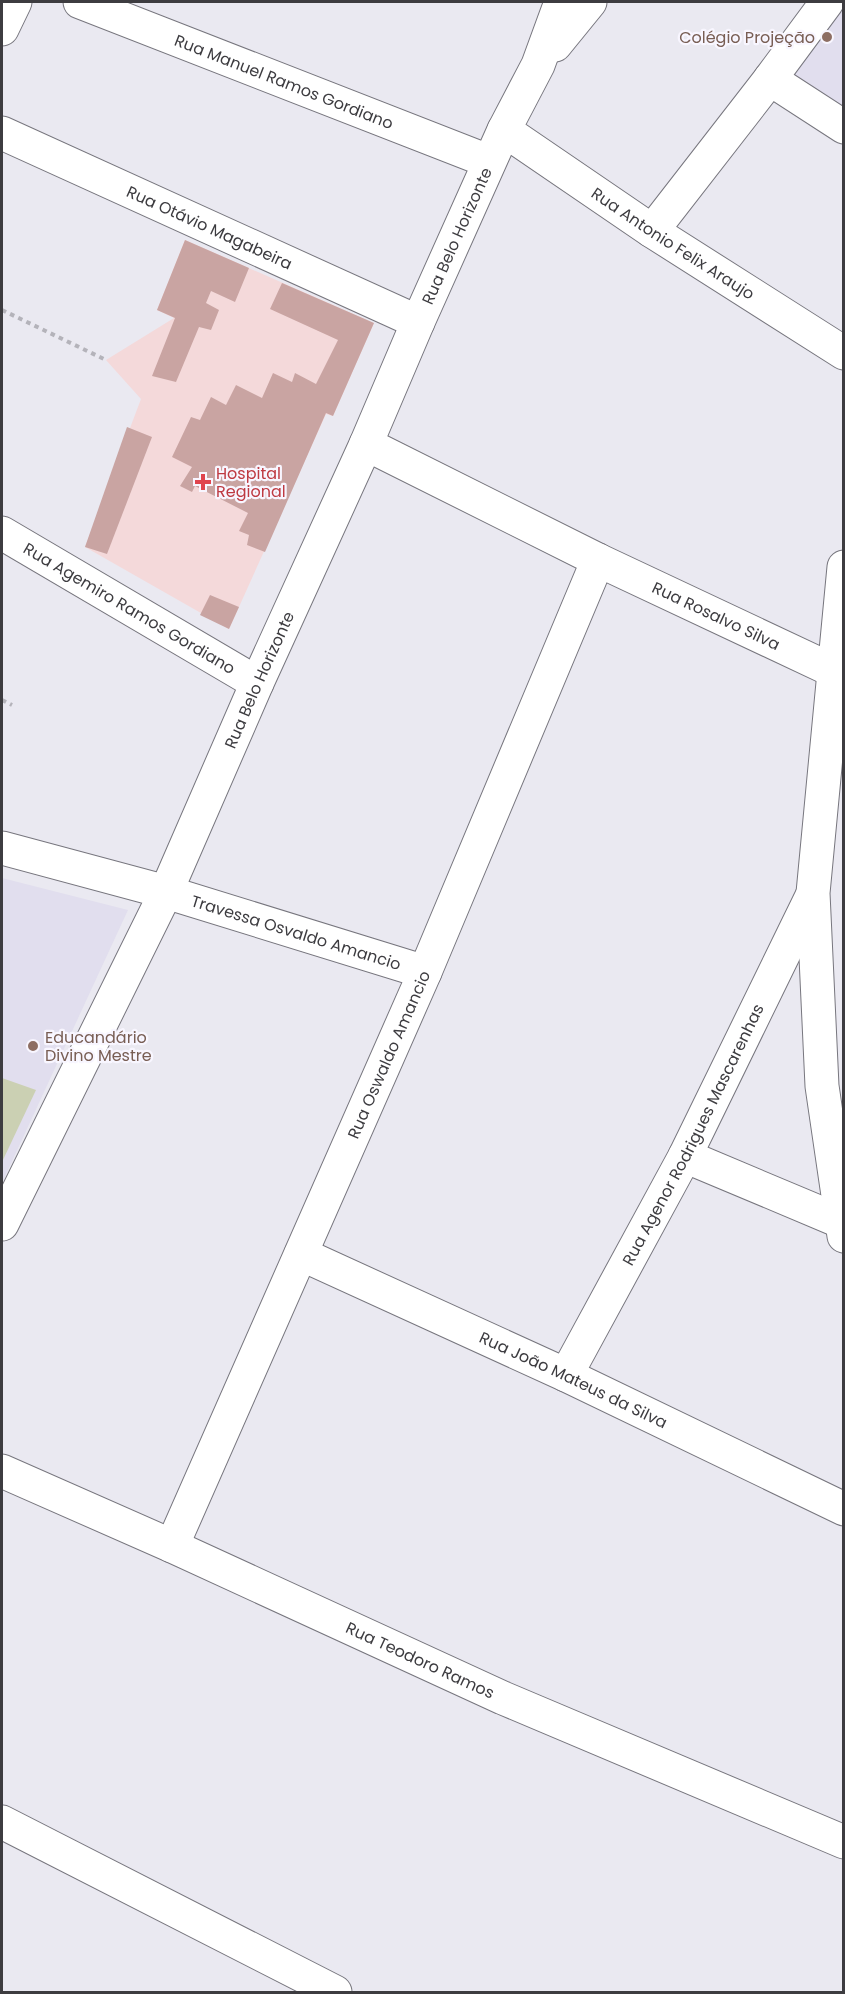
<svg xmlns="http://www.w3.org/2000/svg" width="845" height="1994" viewBox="0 0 845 1994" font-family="Poppins,sans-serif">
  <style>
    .built { fill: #e1deee }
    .medical { fill: #f4d9da }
    .green { fill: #cbd0b3 }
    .building { fill: #c9a4a2 }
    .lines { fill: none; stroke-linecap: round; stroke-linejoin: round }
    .street-casing { stroke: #77767e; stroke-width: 35 }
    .secondary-casing { stroke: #77767e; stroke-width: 35 }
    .path { stroke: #b4b3ba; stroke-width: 4; stroke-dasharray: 4.5 4.5; stroke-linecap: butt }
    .street { stroke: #fff; stroke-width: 33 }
    .secondary { stroke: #fff; stroke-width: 33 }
    .education-dot { fill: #8d6e63; stroke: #f8f6ff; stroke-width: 2 }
    .health-dot { fill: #e0444e; stroke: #f8f6ff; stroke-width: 2 }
    .labels { text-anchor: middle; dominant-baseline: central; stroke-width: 4.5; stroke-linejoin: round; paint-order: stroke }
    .education-label { font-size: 16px; fill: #785e54; stroke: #f8f6ff; text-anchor: end }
    .street-label { font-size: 16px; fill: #3d3c40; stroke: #f8f6ff }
    .health-label { font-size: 16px; fill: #be3a42; stroke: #f8f6ff; text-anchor: start }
  </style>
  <rect width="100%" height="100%" fill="#eae9f1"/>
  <g class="built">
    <polygon points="836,2 843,2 843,114 785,73"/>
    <polygon points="2,878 128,910 2,1183"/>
  </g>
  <polygon class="medical" points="185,240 374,323 333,416 326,414 229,629 85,547 141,399 106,360 174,318 157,310"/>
  <polygon class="green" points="2,1078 36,1090 2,1162"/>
  <g class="building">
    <polygon points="185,240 249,268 235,302 211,291 206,303 219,310 211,330 199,327 176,382 152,376 175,318 157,310"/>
    <polygon points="282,283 374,323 333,416 326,413 265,552 247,545 249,535 239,531 248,513 195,486 192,492 180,486 192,467 172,457 191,417 200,420 211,397 226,405 236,385 262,398 273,373 292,382 295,373 316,384 338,340 270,309"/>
    <polygon points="127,427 152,437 107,554 85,547"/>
    <polygon points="210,595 239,607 229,629 200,615"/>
  </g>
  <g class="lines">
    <defs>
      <g id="street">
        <path id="s1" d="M 80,2 L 488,161"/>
        <polyline points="2,29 15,2"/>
        <polyline points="770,79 844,127"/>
        <path id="s2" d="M 2,133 L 418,322"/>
        <polyline points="652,231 770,79 827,2"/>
        <path id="s3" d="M 366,444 L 598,560 L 834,671"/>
        <path id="s4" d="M 2,533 L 257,683"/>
        <polyline points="844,567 813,893 822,1086 844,1236"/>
        <path id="s5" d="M 2,848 L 166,892 L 425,972"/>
        <polyline points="685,1156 842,1222"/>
        <path id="s6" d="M 2,1224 L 166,892 L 257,683 L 366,444 L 418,322 L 504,130"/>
        <path id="s7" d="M 301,1254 L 566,1375 L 844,1509"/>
        <path id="s8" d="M 566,1375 L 685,1156 L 812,896"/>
        <path id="s9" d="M 2,1471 L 172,1546 L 503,1698 L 844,1842"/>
        <path id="s10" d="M 172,1546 L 425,972 L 598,560"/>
        <polyline points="2,1822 335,1992"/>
      </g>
      <g id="secondary">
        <path id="s11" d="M 561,2 L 538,65 L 504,130 L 652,231 L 844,353"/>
        <polyline points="555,45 590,2"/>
      </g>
    </defs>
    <use href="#street" class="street-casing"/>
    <use href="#secondary" class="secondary-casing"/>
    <g class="path">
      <polyline points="2,310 106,360"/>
      <polyline points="2,700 12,705"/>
    </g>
    <use href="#street" class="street"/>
    <use href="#secondary" class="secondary"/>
  </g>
  <g class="education-dot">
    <circle cx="827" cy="37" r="6"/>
    <circle cx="33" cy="1046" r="6"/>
  </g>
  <path class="health-dot" d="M200 473h6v6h6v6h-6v6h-6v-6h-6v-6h6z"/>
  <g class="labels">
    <g class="education-label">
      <text x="815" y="37">Colégio Projeção</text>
      <text x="45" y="1037" text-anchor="start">Educandário<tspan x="45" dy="18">Divino Mestre</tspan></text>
    </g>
    <g class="street-label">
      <text stroke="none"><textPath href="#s1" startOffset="219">Rua Manuel Ramos Gordiano</textPath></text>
      <text stroke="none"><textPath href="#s2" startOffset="228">Rua Otávio Magabeira</textPath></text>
      <text stroke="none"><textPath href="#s6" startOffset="1088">Rua Belo Horizonte</textPath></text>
      <text stroke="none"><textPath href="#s11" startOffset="344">Rua Antonio Felix Araujo</textPath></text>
      <text stroke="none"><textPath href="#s4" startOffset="148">Rua Agemiro Ramos Gordiano</textPath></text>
      <text stroke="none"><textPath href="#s3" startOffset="390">Rua Rosalvo Silva</textPath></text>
      <text stroke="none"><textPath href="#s6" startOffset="602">Rua Belo Horizonte</textPath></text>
      <text stroke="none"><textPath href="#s5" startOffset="306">Travessa Osvaldo Amancio</textPath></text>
      <text stroke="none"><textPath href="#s10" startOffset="537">Rua Oswaldo Amancio</textPath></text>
      <text stroke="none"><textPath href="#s8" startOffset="272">Rua Agenor Rodrigues Mascarenhas</textPath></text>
      <text stroke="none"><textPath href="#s7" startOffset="300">Rua João Mateus da Silva</textPath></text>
      <text stroke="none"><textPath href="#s9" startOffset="459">Rua Teodoro Ramos</textPath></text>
    </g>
    <g class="health-label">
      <text x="216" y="473">Hospital<tspan x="216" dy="18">Regional</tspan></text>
    </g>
  </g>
  <rect width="845" height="1994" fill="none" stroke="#3d3c40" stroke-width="6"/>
</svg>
